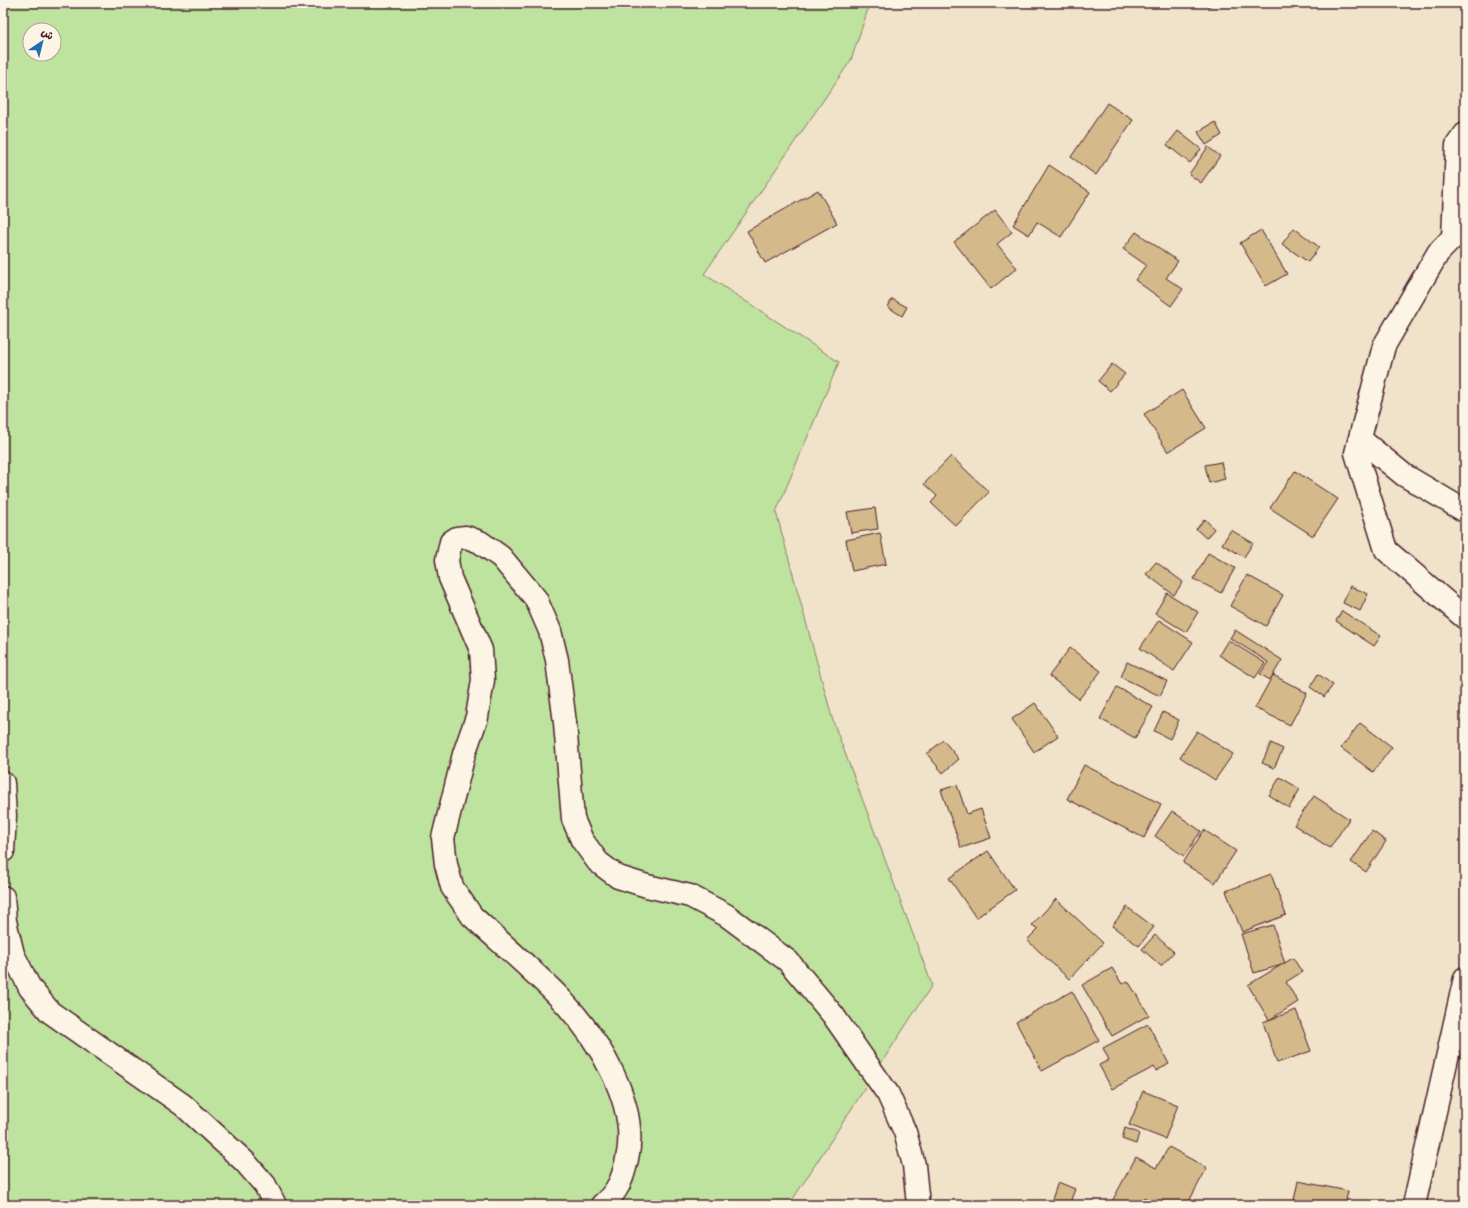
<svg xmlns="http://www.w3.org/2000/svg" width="1468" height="1208" viewBox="0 0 1468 1208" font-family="Mynerve,'Playpen Sans Arabic',sans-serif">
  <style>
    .green { fill: #bee39e; stroke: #848164; fill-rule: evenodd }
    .building { fill: #d4b98a; stroke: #4a1f2b }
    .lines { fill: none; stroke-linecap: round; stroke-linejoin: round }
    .street-casing { stroke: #4a1f2b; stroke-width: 25 }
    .secondary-casing { stroke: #4a1f2b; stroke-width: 25 }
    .street { stroke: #fcf5e5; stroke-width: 22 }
    .secondary { stroke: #fcf5e5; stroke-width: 22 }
  </style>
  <rect width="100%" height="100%" fill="#f0e3ca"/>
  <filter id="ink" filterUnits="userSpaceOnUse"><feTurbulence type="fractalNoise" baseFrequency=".025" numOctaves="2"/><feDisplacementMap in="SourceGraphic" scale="8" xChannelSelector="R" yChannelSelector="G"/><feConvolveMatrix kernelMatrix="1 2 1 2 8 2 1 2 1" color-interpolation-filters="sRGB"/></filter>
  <g filter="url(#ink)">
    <path class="green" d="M 3,3 L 870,3 L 851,60 L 704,274 L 839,362 L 776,512 L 833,721 L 932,985 L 789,1205 L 3,1205 ZM 30,30 L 54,30 L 54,54 L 30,54 Z"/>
    <g class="building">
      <polygon points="1205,3 1213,3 1208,7"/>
      <polygon points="1107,103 1133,120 1096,175 1071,157"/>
      <polygon points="1215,122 1222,135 1206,145 1198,132"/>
      <polygon points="1178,131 1201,149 1190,163 1167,145"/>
      <polygon points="1208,147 1220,156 1201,183 1189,174"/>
      <polygon points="1049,165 1090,192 1061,237 1037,222 1029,235 1013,225"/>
      <polygon points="818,190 837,223 765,263 747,231"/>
      <polygon points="995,210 1012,232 997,244 1017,268 991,289 954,242"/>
      <polygon points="1294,228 1319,247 1308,262 1282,244"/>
      <polygon points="1261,230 1287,274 1266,286 1240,243"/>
      <polygon points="1136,232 1178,261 1166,278 1183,289 1171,306 1135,280 1146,265 1123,249"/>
      <polygon points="892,299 907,307 902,316 888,307"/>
      <polygon points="1112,364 1125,374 1110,391 1098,381"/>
      <polygon points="1182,390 1206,428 1168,452 1144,414"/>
      <polygon points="951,456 989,492 956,526 931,503 937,496 924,484"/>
      <polygon points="1221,462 1225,479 1209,483 1205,465"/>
      <polygon points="1295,471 1338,499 1313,536 1270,508"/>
      <polygon points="875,508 878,529 851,533 847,512"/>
      <polygon points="1205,519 1214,529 1206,538 1196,529"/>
      <polygon points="1231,530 1253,543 1244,557 1222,544"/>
      <polygon points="880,533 886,564 852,571 846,540"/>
      <polygon points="1208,553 1235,568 1221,593 1194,579"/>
      <polygon points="1156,562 1183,582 1174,595 1146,574"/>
      <polygon points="1247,575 1283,595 1266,626 1230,606"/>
      <polygon points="1350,586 1368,594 1360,611 1343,603"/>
      <polygon points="1167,593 1198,612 1186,632 1155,613"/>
      <polygon points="1342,611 1381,636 1374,646 1336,621"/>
      <polygon points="1159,620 1193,642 1174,671 1140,648"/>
      <polygon points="1235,630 1282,660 1270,680 1260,674 1268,662 1230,638"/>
      <polygon points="1228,640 1265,663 1255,678 1219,655"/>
      <polygon points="1070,648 1101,671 1079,699 1049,676"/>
      <polygon points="1127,662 1167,681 1160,696 1121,677"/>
      <polygon points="1318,674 1333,685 1324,697 1310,687"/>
      <polygon points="1273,675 1307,693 1290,725 1255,708"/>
      <polygon points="1117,687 1153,707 1135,738 1100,719"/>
      <polygon points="1035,703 1058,736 1034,752 1012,719"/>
      <polygon points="1163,712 1179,720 1170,739 1154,731"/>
      <polygon points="1360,723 1392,747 1373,772 1341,748"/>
      <polygon points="1197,731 1233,754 1215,780 1180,757"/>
      <polygon points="943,740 959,759 943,773 927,754"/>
      <polygon points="1271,743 1283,749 1274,768 1262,763"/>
      <polygon points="1084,765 1161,804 1144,838 1067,799"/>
      <polygon points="1280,777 1300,789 1289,808 1269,795"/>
      <polygon points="957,785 967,814 981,809 991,838 961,848 941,790"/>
      <polygon points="1314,796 1349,819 1330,848 1294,825"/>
      <polygon points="1172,811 1201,831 1184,856 1155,836"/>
      <polygon points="1204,830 1236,851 1215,883 1183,863"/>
      <polygon points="1372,831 1386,841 1366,872 1351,862"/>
      <polygon points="988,851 1015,890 976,918 949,878"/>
      <polygon points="1271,874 1286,915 1242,932 1226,891"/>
      <polygon points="1056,899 1103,943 1069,979 1027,940 1038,929 1032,925"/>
      <polygon points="1127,907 1154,927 1139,946 1112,926"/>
      <polygon points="1273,925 1285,964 1254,973 1241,934"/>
      <polygon points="1155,935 1174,952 1161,966 1142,949"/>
      <polygon points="1293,958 1302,972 1286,982 1298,1002 1269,1020 1248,985"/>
      <polygon points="1112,968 1122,984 1128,981 1149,1015 1112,1036 1082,985"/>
      <polygon points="1072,991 1099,1040 1042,1071 1016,1022"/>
      <polygon points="1296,1010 1311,1051 1277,1063 1263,1022"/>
      <polygon points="1148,1024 1169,1064 1156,1071 1154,1067 1112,1089 1099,1065 1109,1060 1103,1048"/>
      <polygon points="1143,1091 1178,1105 1165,1139 1129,1125"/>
      <polygon points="1125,1128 1139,1133 1136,1144 1122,1139"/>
      <polygon points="1169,1147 1207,1168 1187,1205 1158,1205 1144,1197 1140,1205 1110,1205 1136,1157 1156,1168"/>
      <polygon points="1298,1181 1348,1191 1345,1205 1293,1205"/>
      <polygon points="1058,1182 1075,1189 1069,1205 1050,1205"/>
    </g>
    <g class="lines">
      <defs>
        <g id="street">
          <polyline points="1453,238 1457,145 1465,134"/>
          <polyline points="1360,439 1404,475 1465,511"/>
        </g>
        <g id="secondary">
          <polyline points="1465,225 1438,253 1384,346 1356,453 1386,550 1465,618"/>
          <polyline points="3,783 5,816 3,851"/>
          <polyline points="3,897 5,921 13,954 30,988 50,1012 183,1105 245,1162 265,1185 275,1205"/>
          <path d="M 602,1205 C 618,1192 623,1178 627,1159 C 640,1104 597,1037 561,999 C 533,970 502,944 472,916 L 452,887 L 446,864 L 443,838 L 464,754 L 477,717 L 483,680 L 481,650 L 450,578 L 447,560 L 451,542 L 457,538 L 466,537 L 480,542 L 501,557 L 536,599 L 550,631 L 557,660 L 565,723 L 573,819 L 582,840 L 598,862 L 618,877 L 647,886 L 690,896 L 726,915 L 788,961 L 833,1015 L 888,1094 L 905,1132 L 914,1165 L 918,1205"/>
          <polyline points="1414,1205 1465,978"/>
        </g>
      </defs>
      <use href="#street" class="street-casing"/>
      <use href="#secondary" class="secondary-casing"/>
      <use href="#street" class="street"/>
      <use href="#secondary" class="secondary"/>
    </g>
  </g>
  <rect width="1468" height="1208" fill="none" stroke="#fcf5e5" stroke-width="16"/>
  <rect x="8" y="8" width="1452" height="1192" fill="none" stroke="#4a1f2b" stroke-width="1.5" filter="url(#ink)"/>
  <g transform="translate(42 42) rotate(35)"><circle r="19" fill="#fcf5e5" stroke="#b59f9b"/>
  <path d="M0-3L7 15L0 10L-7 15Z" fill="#1f6fb2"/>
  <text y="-6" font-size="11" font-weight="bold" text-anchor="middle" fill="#4a1f2b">ش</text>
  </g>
</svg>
